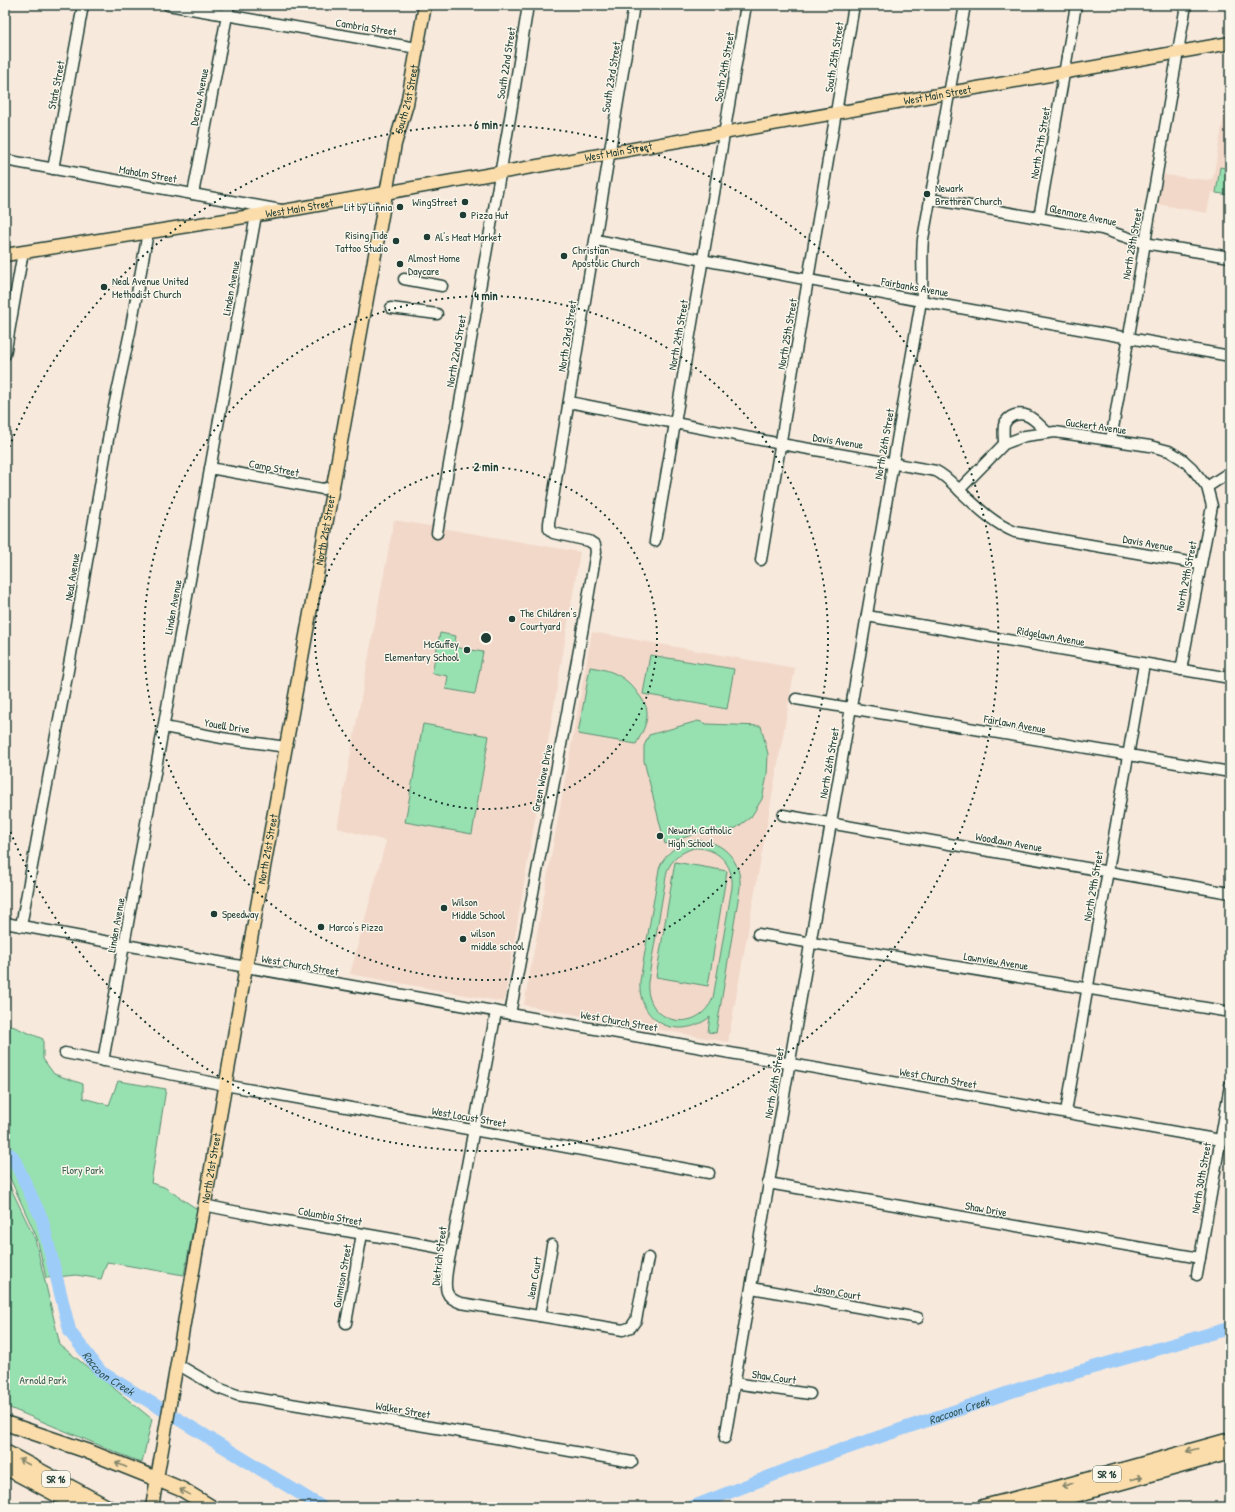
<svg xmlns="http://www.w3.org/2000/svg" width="1235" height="1512" viewBox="0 0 1235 1512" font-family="'Patrick Hand',sans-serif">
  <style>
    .built { fill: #f2d8c9 }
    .green { fill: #97e0b0; stroke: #5b8e72; fill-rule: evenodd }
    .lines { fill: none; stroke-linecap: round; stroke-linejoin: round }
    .river { stroke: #9eccf9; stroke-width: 13 }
    .minor-casing { stroke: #1f3d34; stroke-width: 13 }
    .major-casing { stroke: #1f3d34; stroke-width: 15 }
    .highway-casing { stroke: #1f3d34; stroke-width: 17 }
    .minor { stroke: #fbf7ec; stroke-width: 10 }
    .major { stroke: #fbddab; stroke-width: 12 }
    .highway { stroke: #fbddab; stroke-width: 14 }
    .oneway { stroke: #82856a }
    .ring { fill: none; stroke: #1f3d34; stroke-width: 2; stroke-dasharray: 2 4 }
    .poi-dot { fill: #1f3d34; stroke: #fbf7ec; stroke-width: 1.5 }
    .labels { text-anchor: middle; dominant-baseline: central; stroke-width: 3; stroke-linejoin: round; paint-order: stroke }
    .shield { fill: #fbf7ec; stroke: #61756b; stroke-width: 1 }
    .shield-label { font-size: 10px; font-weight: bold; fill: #1f3d34 }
    .street-label { font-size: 11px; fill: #1f3d34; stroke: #fbf7ec }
    .poi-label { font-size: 11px; fill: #1f3d34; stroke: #fbf7ec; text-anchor: start }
    .park-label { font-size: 11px; fill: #375e4d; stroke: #fbf7ec }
    .water-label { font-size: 12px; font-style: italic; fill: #385a5b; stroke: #fbf7ec }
    .centre { fill: #1f3d34; stroke: #fbf7ec; stroke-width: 2 }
    .ring-label { font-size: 12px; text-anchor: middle; font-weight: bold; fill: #1f3d34; stroke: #fbf7ec; stroke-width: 3; stroke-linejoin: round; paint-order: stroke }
  </style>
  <rect width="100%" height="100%" fill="#f7e9dc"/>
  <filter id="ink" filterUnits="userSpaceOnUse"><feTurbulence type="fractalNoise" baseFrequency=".025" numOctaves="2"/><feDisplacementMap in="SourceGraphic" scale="8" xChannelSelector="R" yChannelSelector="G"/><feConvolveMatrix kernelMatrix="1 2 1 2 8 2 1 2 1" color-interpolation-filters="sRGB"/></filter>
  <g filter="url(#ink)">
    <g class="built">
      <polygon points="1230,94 1230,195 1211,192 1207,213 1151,203 1156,174 1207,180 1213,178 1224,116"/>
      <polygon points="394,520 580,552 504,1002 350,974 386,841 337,828"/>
      <polygon points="592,632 795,668 728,1042 524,1005"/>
    </g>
    <g class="green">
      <polygon points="1220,167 1230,169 1230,195 1216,193"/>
      <polygon points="440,633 456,636 454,647 483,652 475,694 446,689 448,676 432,673"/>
      <polygon points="650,655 734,669 727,709 643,694"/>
      <path d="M 590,667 C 612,670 626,676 639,695 C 643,700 647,706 647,712 C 648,723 641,735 636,744 L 578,734 Z"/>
      <polygon points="698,721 707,724 761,726 768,754 767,776 762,799 751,817 736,828 727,831 701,832 665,844 644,761 644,746 649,735"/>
      <polygon points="423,724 489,736 472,834 405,822"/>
      <path d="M 699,840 C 725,842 742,862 740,888 L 716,1033 L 708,1032 L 710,1017 C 678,1042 637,1022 640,981 L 659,869 C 666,851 680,842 699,840 ZM 694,848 C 717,847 734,864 732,887 L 713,998 C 697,1036 644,1023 648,982 L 667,871 C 672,859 681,852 694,848 Z"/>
      <polygon points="675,862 727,871 708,986 656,977"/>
      <polygon points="5,1023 43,1039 43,1059 54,1074 83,1084 83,1098 109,1105 118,1081 166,1089 151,1183 164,1187 197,1209 184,1275 107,1262 101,1279 76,1275 46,1278 37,1238 5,1167"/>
      <polygon points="5,1176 35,1239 60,1345 152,1419 142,1463 5,1406"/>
    </g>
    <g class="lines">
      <g class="river">
        <path id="s1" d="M 5,1151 L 13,1157 L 42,1219 L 70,1332 L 101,1372 L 322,1507"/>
        <path id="s2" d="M 692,1507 L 809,1461 L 1025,1387 L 1230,1328"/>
      </g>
      <defs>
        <g id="minor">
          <polyline points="168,5 417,48"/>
          <polyline points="5,160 281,210"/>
          <polyline points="53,169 83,5"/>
          <polyline points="193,194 229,5"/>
          <polyline points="930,199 1102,229 1144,243 1230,257"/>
          <polyline points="1039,218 1076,5"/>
          <polyline points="596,240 921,301 1230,356"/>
          <polyline points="404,279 442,286"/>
          <polyline points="391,308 437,314"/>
          <polyline points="5,355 23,252"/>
          <path d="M 569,402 L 781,444 L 936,471 C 946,476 952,483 960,491 C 977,507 993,523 1015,532 L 1201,564"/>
          <polyline points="1111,440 1186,5"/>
          <path d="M 1004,444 C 1004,438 1003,431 1004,425 C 1008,415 1019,412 1028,416 C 1035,419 1041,427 1047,432"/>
          <polyline points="210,468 323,489 334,486"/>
          <polyline points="1207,487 1230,472"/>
          <polyline points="959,490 1004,444 1025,436 1055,432 1150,446 1169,451 1182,459 1192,468 1207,487 1212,506 1181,670"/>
          <polyline points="437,533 511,112 528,5"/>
          <polyline points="655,541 746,5"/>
          <polyline points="761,560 854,5"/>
          <polyline points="867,616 1230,678"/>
          <polyline points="796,699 1230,772"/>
          <polyline points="164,727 222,738 286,747"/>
          <polyline points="783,815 1230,893"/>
          <polyline points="5,923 246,967 1220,1140 1230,1140"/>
          <polyline points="21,926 71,654 112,416 130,332 148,232"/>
          <polyline points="758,934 1230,1012"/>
          <path d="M 496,1012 L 451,1250 C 449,1259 444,1284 447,1292 C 449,1298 455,1301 461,1303 L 623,1330 L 631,1327 L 636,1320 L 648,1258"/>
          <path d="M 510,1014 L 579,650 L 596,552 L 595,545 L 589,541 L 553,533 L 549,529 L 549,523 C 576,350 606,178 634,5"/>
          <polyline points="65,1053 225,1085 709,1173"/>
          <polyline points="103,1061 256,215"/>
          <polyline points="1066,1112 1144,664"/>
          <polyline points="768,1183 1200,1258"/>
          <path d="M 204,1205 C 286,1223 369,1233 451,1250"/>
          <polyline points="1197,1275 1230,1085"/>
          <polyline points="752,1288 918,1318"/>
          <polyline points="540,1316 552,1245"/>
          <polyline points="346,1323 362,1234"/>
          <polyline points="177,1364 218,1388 237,1395 479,1435 632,1462"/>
          <polyline points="734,1383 810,1394"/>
          <path d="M 725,1438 L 921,301 C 924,280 921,259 923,239 L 965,5"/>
        </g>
        <g id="major">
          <path id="s3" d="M 5,255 L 295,209 L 1230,43"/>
          <path id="s4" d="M 152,1507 L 246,967 L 395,144 L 407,104 L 425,5"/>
        </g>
        <g id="highway">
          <polyline points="5,1423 87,1451 157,1479 183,1490 211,1507"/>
          <polyline points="5,1452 107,1507"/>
          <polyline points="5,1467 80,1507"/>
          <polyline points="983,1507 1054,1489 1230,1440"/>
          <polyline points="1032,1507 1230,1452"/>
        </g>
      </defs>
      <use href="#minor" class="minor-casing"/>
      <use href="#major" class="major-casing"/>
      <use href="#highway" class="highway-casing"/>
      <use href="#minor" class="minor"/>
      <use href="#major" class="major"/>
      <use href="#highway" class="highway"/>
    </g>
    <defs><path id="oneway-shaft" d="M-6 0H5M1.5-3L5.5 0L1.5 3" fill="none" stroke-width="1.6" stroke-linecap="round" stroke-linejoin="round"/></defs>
    <g class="oneway">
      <use href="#oneway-shaft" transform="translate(1192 1450) rotate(165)"/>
      <use href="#oneway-shaft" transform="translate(24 1462) rotate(-152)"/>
      <use href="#oneway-shaft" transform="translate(121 1465) rotate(-157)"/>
      <use href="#oneway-shaft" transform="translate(1137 1478) rotate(-16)"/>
      <use href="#oneway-shaft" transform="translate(1067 1485) rotate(164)"/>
      <use href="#oneway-shaft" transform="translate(185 1492) rotate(-151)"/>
    </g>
  </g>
  <g class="ring">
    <circle cx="486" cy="638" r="171"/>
    <circle cx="486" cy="638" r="342"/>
    <path d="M5 458A513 513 0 1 1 5 818"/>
  </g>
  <g class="poi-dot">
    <circle cx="927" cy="194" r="4"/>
    <circle cx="465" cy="202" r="4"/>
    <circle cx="400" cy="207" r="4"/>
    <circle cx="463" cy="215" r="4"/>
    <circle cx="427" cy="237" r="4"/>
    <circle cx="396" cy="241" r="4"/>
    <circle cx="564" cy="256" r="4"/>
    <circle cx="400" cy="264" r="4"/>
    <circle cx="104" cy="287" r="4"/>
    <circle cx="512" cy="619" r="4"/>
    <circle cx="467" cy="650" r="4"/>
    <circle cx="660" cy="836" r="4"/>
    <circle cx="444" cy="908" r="4"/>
    <circle cx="214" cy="914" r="4"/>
    <circle cx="321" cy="927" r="4"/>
    <circle cx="463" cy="939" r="4"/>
  </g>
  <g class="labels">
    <g class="shield">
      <rect x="1093" y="1466" width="28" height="16" rx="3"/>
      <rect x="42" y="1471" width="28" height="16" rx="3"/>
    </g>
    <g class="shield-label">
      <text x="1107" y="1474">SR 16</text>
      <text x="56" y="1479">SR 16</text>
    </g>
    <g class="street-label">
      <text transform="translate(366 27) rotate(9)">Cambria Street</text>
      <text transform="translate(834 57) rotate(-81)">South 25th Street</text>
      <text transform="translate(506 63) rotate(-81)">South 22nd Street</text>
      <text transform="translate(724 67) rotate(-80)">South 24th Street</text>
      <text transform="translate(611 77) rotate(-81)">South 23rd Street</text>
      <text transform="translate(56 85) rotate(-79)">State Street</text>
      <text stroke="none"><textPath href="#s3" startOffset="946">West Main Street</textPath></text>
      <text transform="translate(199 97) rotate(-79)">Decrow Avenue</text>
      <text stroke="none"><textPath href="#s4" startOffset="1431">South 21st Street</textPath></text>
      <text transform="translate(1040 143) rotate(-80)">North 27th Street</text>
      <text stroke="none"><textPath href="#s3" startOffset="622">West Main Street</textPath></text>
      <text transform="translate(148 174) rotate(10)">Maholm Street</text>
      <text stroke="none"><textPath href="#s3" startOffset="298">West Main Street</textPath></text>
      <text transform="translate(1083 215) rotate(12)">Glenmore Avenue</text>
      <text transform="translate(1132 244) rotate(-80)">North 28th Street</text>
      <text transform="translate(915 287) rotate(10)">Fairbanks Avenue</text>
      <text transform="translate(231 288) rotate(-80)">Linden Avenue</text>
      <text transform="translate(787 334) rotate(-80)">North 25th Street</text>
      <text transform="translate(678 335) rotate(-80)">North 24th Street</text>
      <text transform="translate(567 336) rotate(-81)">North 23rd Street</text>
      <text transform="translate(456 351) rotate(-80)">North 22nd Street</text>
      <text transform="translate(1096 426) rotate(8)">Guckert Avenue</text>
      <text transform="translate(838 441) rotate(9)">Davis Avenue</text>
      <text transform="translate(884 444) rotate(-80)">North 26th Street</text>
      <text transform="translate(274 468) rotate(11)">Camp Street</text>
      <text stroke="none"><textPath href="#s4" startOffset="992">North 21st Street</textPath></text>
      <text transform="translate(1148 543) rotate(10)">Davis Avenue</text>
      <text transform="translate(1186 576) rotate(-79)">North 29th Street</text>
      <text transform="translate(72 577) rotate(-81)">Neal Avenue</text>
      <text transform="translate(173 607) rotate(-80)">Linden Avenue</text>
      <text transform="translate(1051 636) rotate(10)">Ridgelawn Avenue</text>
      <text transform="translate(1015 724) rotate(10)">Fairlawn Avenue</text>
      <text transform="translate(227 726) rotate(9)">Youell Drive</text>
      <text transform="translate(829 763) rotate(-80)">North 26th Street</text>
      <text transform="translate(542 778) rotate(-79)">Green Wave Drive</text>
      <text transform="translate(1009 842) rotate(10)">Woodlawn Avenue</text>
      <text stroke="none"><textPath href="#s4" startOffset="668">North 21st Street</textPath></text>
      <text transform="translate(1093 886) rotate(-80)">North 29th Street</text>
      <text transform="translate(116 925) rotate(-80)">Linden Avenue</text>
      <text transform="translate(996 961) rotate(9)">Lawnview Avenue</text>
      <text transform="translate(300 965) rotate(10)">West Church Street</text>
      <text transform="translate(619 1021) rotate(10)">West Church Street</text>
      <text transform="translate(938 1078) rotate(10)">West Church Street</text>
      <text transform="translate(774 1083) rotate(-80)">North 26th Street</text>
      <text transform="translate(469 1117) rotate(10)">West Locust Street</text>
      <text stroke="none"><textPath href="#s4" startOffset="344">North 21st Street</textPath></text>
      <text transform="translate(1201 1178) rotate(-80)">North 30th Street</text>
      <text transform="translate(986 1209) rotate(10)">Shaw Drive</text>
      <text transform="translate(330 1216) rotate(10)">Columbia Street</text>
      <text transform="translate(439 1256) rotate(-83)">Dietrich Street</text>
      <text transform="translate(342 1276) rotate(-80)">Gunnison Street</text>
      <text transform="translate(534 1278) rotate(-80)">Jean Court</text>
      <text transform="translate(837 1292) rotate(10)">Jason Court</text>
      <text transform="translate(774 1377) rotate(8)">Shaw Court</text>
      <text transform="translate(403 1410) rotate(10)">Walker Street</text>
    </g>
    <g class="poi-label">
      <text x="935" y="188">Newark<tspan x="935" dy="13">Brethren Church</tspan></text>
      <text x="457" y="202" text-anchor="end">WingStreet</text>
      <text x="392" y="207" text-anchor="end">Lit by Linnia</text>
      <text x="471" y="215">Pizza Hut</text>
      <text x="388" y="235" text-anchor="end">Rising Tide<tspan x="388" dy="13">Tattoo Studio</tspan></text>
      <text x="435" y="237">Al's Meat Market</text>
      <text x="572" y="250">Christian<tspan x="572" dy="13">Apostolic Church</tspan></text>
      <text x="408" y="258">Almost Home<tspan x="408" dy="13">Daycare</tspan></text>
      <text x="112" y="281">Neal Avenue United<tspan x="112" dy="13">Methodist Church</tspan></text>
      <text x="520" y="613">The Children's<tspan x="520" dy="13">Courtyard</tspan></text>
      <text x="459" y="644" text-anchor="end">McGuffey<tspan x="459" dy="13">Elementary School</tspan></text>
      <text x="668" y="830">Newark Catholic<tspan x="668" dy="13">High School</tspan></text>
      <text x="452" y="902">Wilson<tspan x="452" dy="13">Middle School</tspan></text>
      <text x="222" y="914">Speedway</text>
      <text x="329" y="927">Marco's Pizza</text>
      <text x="471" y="933">wilson<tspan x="471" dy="13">middle school</tspan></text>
    </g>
    <g class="park-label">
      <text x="83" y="1170">Flory Park</text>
      <text x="43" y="1380">Arnold Park</text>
    </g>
    <g class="water-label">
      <text stroke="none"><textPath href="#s1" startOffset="252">Raccoon Creek</textPath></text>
      <text stroke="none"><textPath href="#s2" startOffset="284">Raccoon Creek</textPath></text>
    </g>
  </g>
  <circle cx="486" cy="638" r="6" class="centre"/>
  <g class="ring-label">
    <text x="486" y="129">6 min</text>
    <text x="486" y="300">4 min</text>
    <text x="486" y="471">2 min</text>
  </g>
  <rect width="1235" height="1512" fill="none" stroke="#fbf7ec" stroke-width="20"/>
  <rect x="10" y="10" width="1215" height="1492" fill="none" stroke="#1f3d34" stroke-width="1.5" filter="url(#ink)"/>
</svg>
